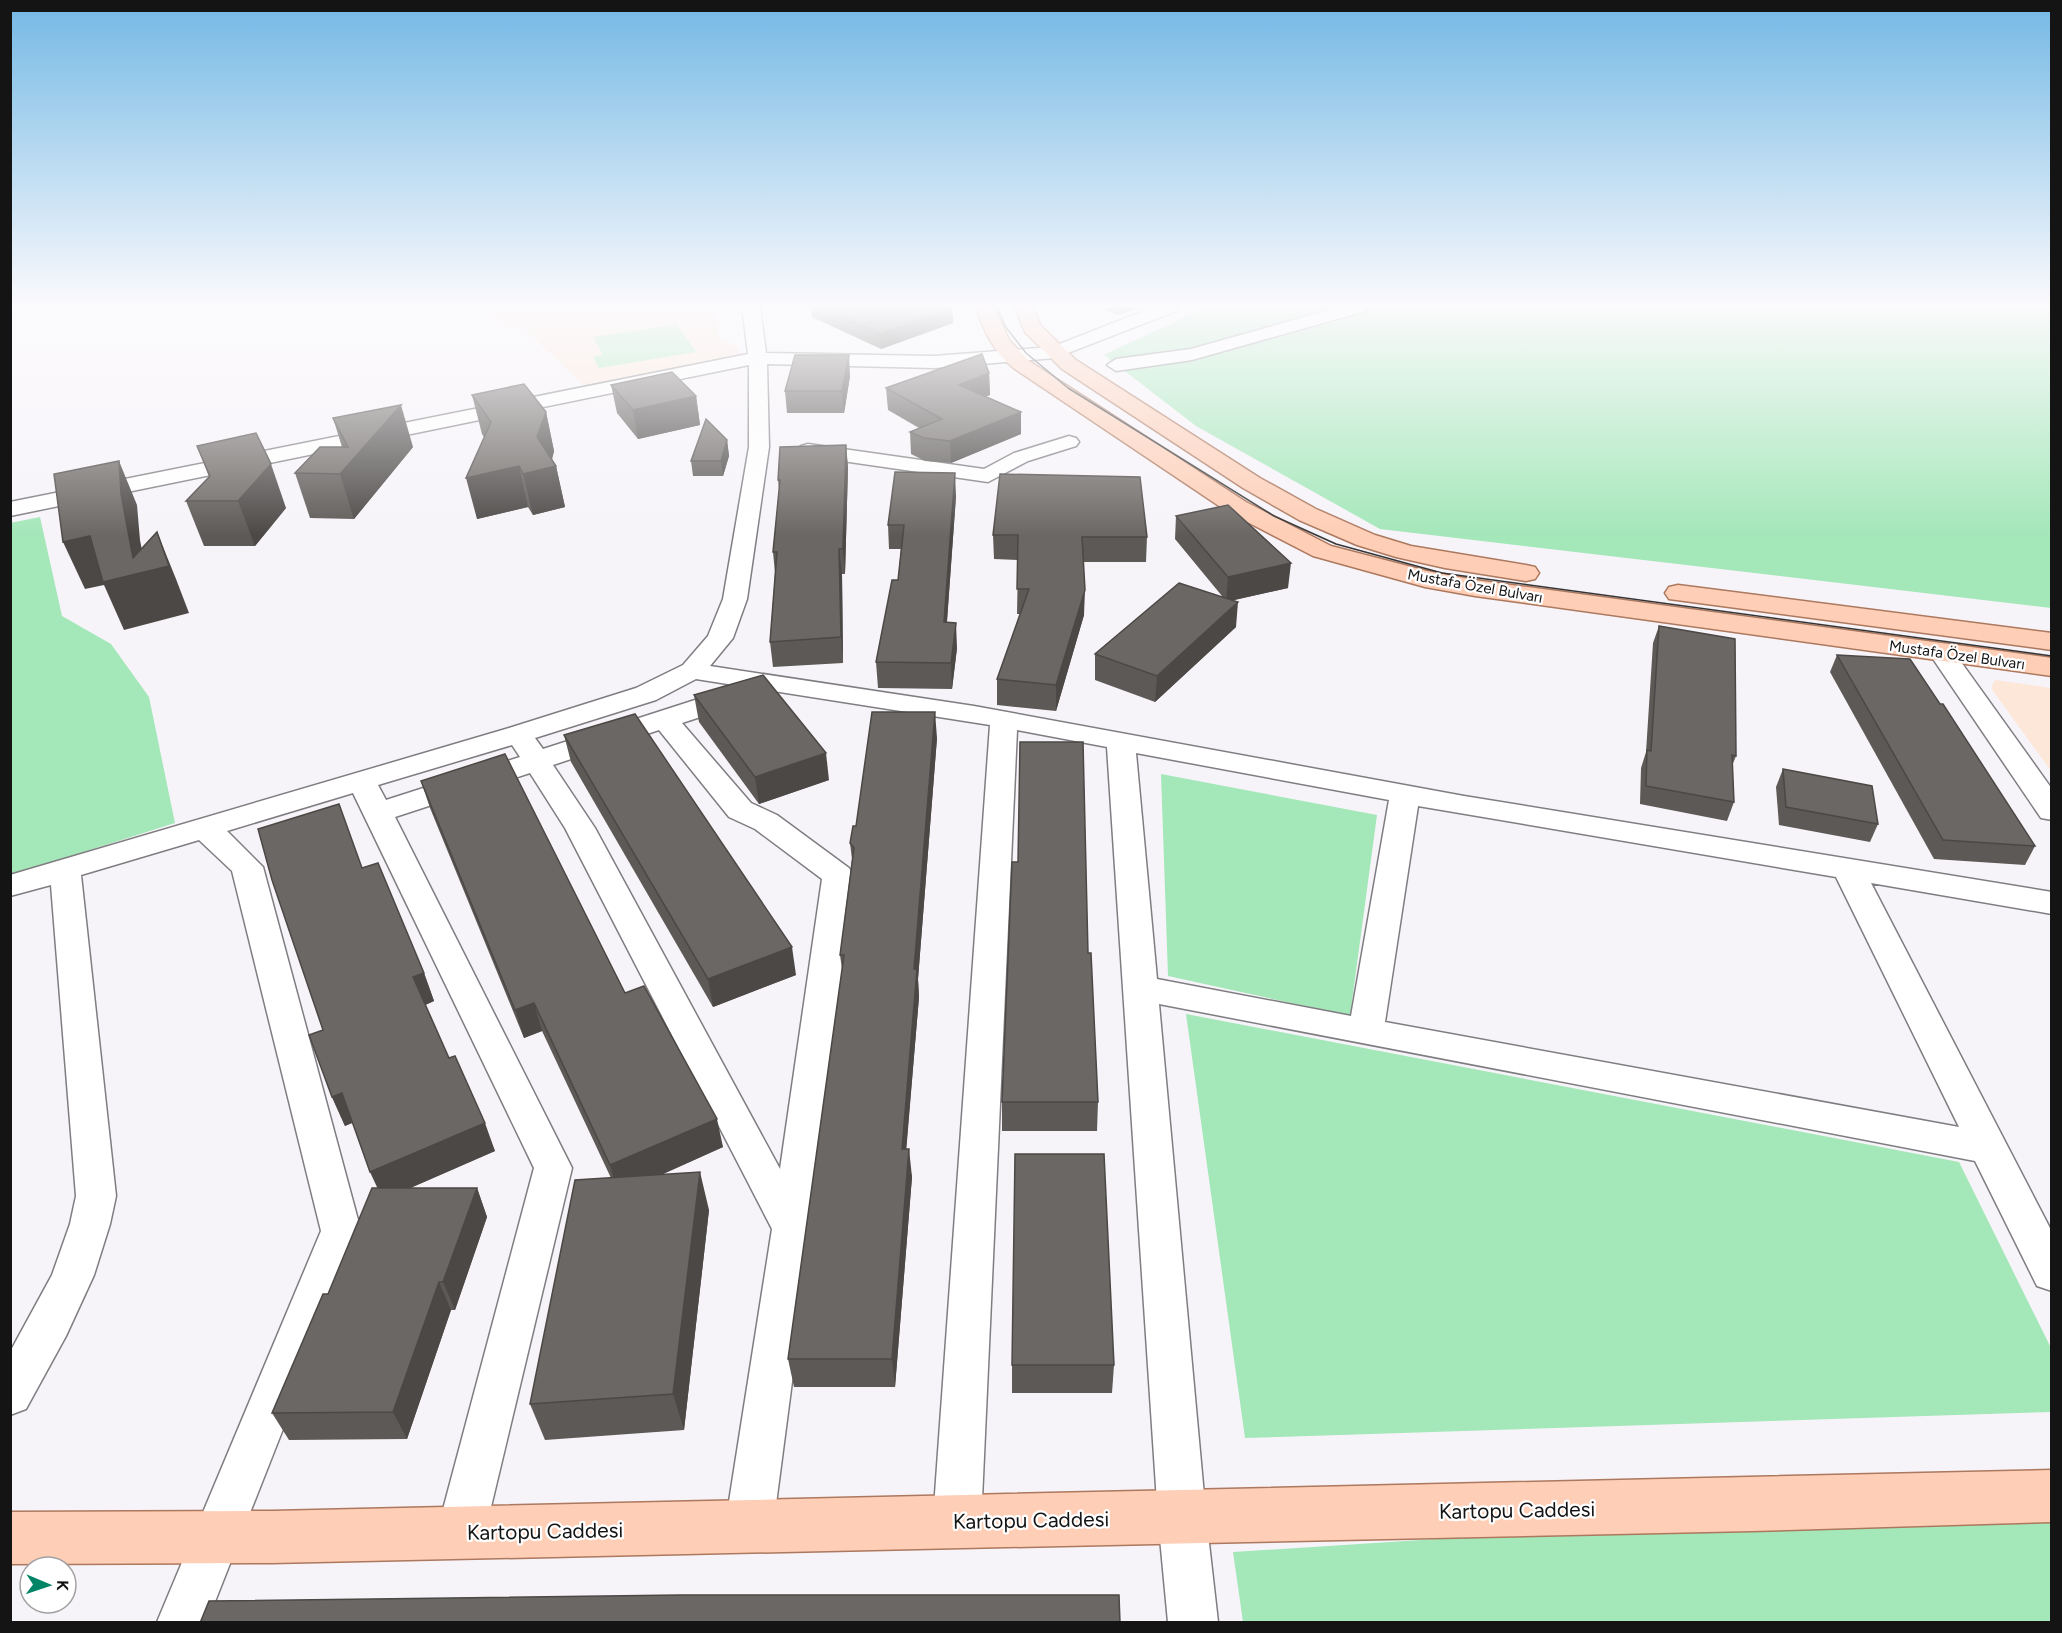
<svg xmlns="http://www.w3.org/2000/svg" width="2062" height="1633" viewBox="0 0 2062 1633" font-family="Figtree,sans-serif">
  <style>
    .education { fill: #fce7d8 }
    .green { fill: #a4e7b9 }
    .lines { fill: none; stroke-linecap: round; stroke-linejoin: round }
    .minor-casing { stroke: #7f7d81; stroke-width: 3 }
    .major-casing { stroke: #ac785e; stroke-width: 3 }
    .minor { fill: #fff; fill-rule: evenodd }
    .major { fill: #feceb6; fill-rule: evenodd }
    .tram { stroke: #363536; stroke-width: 1.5 }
    .wall { fill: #5c5956 }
    .shaded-wall { fill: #4b4846 }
    .building { fill: #6b6764; stroke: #4b4846; stroke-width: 1.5 }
    .labels { text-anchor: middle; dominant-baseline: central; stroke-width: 4.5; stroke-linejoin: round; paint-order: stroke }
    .far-street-label { font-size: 15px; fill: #151415; stroke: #fff }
    .near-street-label { font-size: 21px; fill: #151415; stroke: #fff }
  </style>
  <rect width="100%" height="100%" fill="#f7f4f9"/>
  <g class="education">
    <polygon points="484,307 716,307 719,339 738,347 740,356 587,389 526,330 494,322"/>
    <polygon points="1995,680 2051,688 2051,771 1991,688"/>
  </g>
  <g class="green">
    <polygon points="1206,307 2051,307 2051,608 1380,529 1196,426 1104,355"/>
    <polygon points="677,324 696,352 599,368 593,357 603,355 593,337"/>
    <polygon points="40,517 62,616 111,644 149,697 175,823 11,875 10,523"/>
    <polygon points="1161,774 1377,815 1350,1016 1168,976"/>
    <polygon points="1186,1014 1959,1162 2051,1348 2051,1412 1245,1438"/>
    <polygon points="2051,1500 2051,1622 1243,1622 1233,1552"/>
  </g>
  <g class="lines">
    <defs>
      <g id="minor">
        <path d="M 742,307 L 760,307 L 766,353 L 934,356 L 1052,347 L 1154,307 L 1179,307 L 1176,311 L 1055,358 L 934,368 L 767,364 L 769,447 L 747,599 L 733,638 L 710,666 L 974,706 L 1464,796 L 2052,892 L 2052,914 L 1871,883 L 2052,1232 L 2052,1291 L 2037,1286 L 1975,1161 L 1159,1004 L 1206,1517 L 1218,1622 L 1168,1622 L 1158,1517 L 1107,747 L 1017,730 L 981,1522 L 974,1539 L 957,1546 L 940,1539 L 933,1522 L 990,725 L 696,679 L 656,700 L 535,738 L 543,749 L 726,690 L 736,688 L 746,690 L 749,696 L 746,702 L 682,723 L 751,803 L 777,815 L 849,868 L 854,875 L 812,1229 L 773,1527 L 766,1544 L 749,1551 L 732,1544 L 725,1527 L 772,1229 L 565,828 L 530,773 L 395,817 L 572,1168 L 485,1532 L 478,1549 L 461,1556 L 444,1549 L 437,1532 L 534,1168 L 353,793 L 227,831 L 263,867 L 361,1231 L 207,1622 L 157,1622 L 321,1231 L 232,871 L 199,840 L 81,875 L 116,1196 L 110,1224 L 94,1275 L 66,1336 L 26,1409 L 10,1415 L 10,1352 L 52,1275 L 70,1224 L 76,1196 L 51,885 L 10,896 L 10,875 L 509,728 L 636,688 L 683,665 L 708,636 L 723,599 L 749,447 L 749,365 L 10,516 L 10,502 L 748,354 ZM 659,730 L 729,817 L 755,829 L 822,879 L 780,1169 L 595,828 L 553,765 ZM 512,745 L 520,757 L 386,800 L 378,785 ZM 1136,753 L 1389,800 L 1351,1016 L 1157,979 ZM 1418,806 L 1836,877 L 1959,1127 L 1385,1022 Z"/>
        <polygon points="1340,307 1368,307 1365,311 1192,360 1116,371 1107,365 1116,359 1191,349"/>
        <polygon points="1069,436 1076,438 1079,442 1076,446 1028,461 988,482 808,456 801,454 798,450 801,446 808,444 984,469 1014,453"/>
        <polygon points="1942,645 1951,648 2052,789 2052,820 2041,818 1929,653 1933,648"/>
      </g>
      <g id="major">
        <path d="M 976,307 L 994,307 L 1009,340 L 1029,361 L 1246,502 L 1331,546 L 1427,571 L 1475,580 L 2052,658 L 2052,676 L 1475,596 L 1425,587 L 1313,556 L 1228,512 L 1015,369 C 994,353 984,331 976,307 Z"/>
        <polygon points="1015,307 1033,307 1040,325 1076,360 1260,478 1316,509 1375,535 1411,546 1526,565 1535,567 1539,573 1535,579 1526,581 1445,568 1396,557 1357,545 1299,520 1243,488 1062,369 1025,332"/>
        <polygon points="1678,585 2052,633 2052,650 1669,599 1665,593 1669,587"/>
        <polygon points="2052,1470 2052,1522 1752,1531 272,1563 10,1564 10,1512 272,1511"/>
      </g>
    </defs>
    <use href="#minor" class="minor-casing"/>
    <use href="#major" class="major-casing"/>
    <use href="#minor" class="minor"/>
    <use href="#major" class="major"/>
    <polyline class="tram" points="997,307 1005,326 1026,353 1068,388 1274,516 1336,544 1442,573 2052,656"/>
  </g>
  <g class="wall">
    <polygon points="811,307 949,307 952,308 953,323 881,349 812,317"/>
    <polygon points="1096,307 1140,307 1118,315"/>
    <polygon points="989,373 990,395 986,396 1021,434 951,463 925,461 911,454 910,432 919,428 888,410 886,388"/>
    <polygon points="850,376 844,413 787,413 785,391"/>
    <polygon points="611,385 696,396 700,425 638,439 617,413"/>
    <polygon points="472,395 546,412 554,451 552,460 556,466 565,507 533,515 528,507 477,519 484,437 482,434"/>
    <polygon points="333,418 413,447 354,519 310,518 295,473 342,447"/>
    <polygon points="727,440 729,456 723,476 693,476 691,461"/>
    <polygon points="846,445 848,468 845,574 842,574 843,663 773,667 770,642 775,573 773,552 779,490 778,480"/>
    <polygon points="197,446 286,508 255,546 204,546 186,501 209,477"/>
    <polygon points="956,496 947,622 957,648 952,689 878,688 876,662 898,580 901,549 889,549 888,525"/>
    <polygon points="1176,516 1288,588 1233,600 1236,627 1155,702 1095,680 1095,654 1222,596 1175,539"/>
    <polygon points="993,535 1147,537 1146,562 1083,562 1084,615 1056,711 997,705 997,679 1020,614 1017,614 1018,560 994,559"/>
    <polygon points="1659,626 1736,756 1732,766 1734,802 1727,821 1640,804 1641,768 1646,752 1653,643"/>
    <polygon points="1837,655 2035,846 2025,865 1934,859 1830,672"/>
    <polygon points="694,695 829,780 759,804 699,722"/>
    <polygon points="564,735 796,975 713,1007 571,762"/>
    <polygon points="937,738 918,979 919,997 906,1149 912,1177 895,1387 794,1387 788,1359 842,969 840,955 852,859 850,843 856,826"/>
    <polygon points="1783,769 1878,824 1870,842 1779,825 1776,787"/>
    <polygon points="421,781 625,993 723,1147 661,1175 709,1210 684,1430 545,1440 530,1404 611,1178 542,1031 524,1038 430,808"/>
    <polygon points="362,868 424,973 434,1001 425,1005 449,1058 495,1151 410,1188 477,1188 487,1217 455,1310 451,1310 407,1439 289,1440 272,1413 378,1188 352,1122 345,1126 332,1097 323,1030"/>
    <polygon points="1088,953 1098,1102 1097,1131 1002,1131 1002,1102"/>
    <polygon points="1012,1365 1114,1365 1112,1393 1012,1393"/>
  </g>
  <g class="shaded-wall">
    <polygon points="1119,307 1140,307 1118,315"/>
    <polygon points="952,308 953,323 881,349 880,334"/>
    <polygon points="849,355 850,376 844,413 842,391"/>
    <polygon points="989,373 990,395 960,407 959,385"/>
    <polygon points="696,396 700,425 638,439 633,410"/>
    <polygon points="401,405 413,447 354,519 340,474"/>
    <polygon points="546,412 554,451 549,468 556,466 565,507 533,515 523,474"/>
    <polygon points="1021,412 1021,434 951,463 950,441"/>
    <polygon points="727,440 729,456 723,476 721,461"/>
    <polygon points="846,445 848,468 845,574 843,549"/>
    <polygon points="119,461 137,505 140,540 146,571 157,532 176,579 189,613 124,630 104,585 85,589 63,542 90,536 121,494"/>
    <polygon points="271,464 286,508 255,546 238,501"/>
    <polygon points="519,466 528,507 477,519 466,478"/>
    <polygon points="955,473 956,496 945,647 944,622"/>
    <polygon points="839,549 842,574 843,663 841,637"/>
    <polygon points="1291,563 1288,588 1226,602 1228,577"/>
    <polygon points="1085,590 1084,615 1056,711 1056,685"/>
    <polygon points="1238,602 1236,627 1155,702 1157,676"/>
    <polygon points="956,623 957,648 952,689 951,663"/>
    <polygon points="935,712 937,738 918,979 919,997 904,1177 902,1149 914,969"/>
    <polygon points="826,753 829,780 759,804 755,777"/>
    <polygon points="792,947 796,975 713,1007 708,979"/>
    <polygon points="424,973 434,1001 423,1006 413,977"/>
    <polygon points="534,1003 542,1031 524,1038 515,1010"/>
    <polygon points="342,1093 355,1122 345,1126 332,1097"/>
    <polygon points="717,1119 723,1147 618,1194 610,1165"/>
    <polygon points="485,1123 495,1151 383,1200 370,1172"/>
    <polygon points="909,1149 912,1177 895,1387 892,1359"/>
    <polygon points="700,1172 709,1210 684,1430 673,1394"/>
    <polygon points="477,1188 487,1217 455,1310 443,1282"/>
    <polygon points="439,1282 451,1310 407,1439 393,1412"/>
  </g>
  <g class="building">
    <polygon points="821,307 949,307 952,308 880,334"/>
    <polygon points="982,354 989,373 959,385 1021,412 950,441 924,438 910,432 942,419 886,388"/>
    <polygon points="795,355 849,355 842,391 785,391"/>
    <polygon points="672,372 696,396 633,410 611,385"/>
    <polygon points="524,384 546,412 537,437 556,466 523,474 519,466 466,478 491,422 472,395"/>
    <polygon points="401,405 340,474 295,473 320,447 348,447 333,418"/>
    <polygon points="706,419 727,440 721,461 691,461"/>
    <polygon points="256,433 271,464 238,501 186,501 210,476 197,446"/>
    <polygon points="846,445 843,549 839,549 841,637 770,642 777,552 773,552 780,480 778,480 780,447"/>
    <polygon points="119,461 121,494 133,558 157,532 169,566 103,582 90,536 63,542 54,474"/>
    <polygon points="895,472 955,473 944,622 956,623 951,663 876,662 892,580 898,580 904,525 888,525"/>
    <polygon points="1000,474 1140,477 1147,537 1082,537 1085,590 1056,685 997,679 1029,589 1017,589 1018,535 993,535"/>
    <polygon points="1228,505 1291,563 1228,577 1176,516"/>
    <polygon points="1179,583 1238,602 1157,676 1095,654"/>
    <polygon points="1659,626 1735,639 1736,756 1732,755 1734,802 1646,786 1647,750 1651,751"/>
    <polygon points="1837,655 1910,659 1940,704 1943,704 2035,846 1943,840"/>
    <polygon points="763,675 826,753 755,777 694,695"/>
    <polygon points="872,712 935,712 914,969 917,969 902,1149 909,1149 892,1359 788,1359 844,955 840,955 854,848 850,843 853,826 856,826"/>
    <polygon points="635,714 792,947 708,979 564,735"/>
    <polygon points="1020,742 1083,742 1088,953 1091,953 1098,1102 1002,1102 1012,862 1018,862"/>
    <polygon points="505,754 625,993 644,986 717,1119 610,1165 534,1003 515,1010 421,781"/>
    <polygon points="1783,769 1872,786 1878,824 1786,807"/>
    <polygon points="339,804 362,868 378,863 424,973 413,977 449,1058 455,1056 485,1123 370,1172 342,1093 332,1097 309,1035 323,1030 272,880 258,829"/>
    <polygon points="1015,1154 1104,1154 1114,1365 1012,1365"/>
    <polygon points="700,1172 673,1394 530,1404 575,1180"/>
    <polygon points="372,1188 477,1188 443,1282 439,1282 393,1412 272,1413 323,1294 328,1294"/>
    <polygon points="680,1595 1119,1595 1120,1623 200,1623 209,1601"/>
  </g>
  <linearGradient id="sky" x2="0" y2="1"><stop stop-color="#73b8e5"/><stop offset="0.57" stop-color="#fbfafc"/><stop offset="1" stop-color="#fbfafc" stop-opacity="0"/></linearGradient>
  <rect width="2062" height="536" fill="url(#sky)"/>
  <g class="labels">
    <g class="far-street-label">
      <text transform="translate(1475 586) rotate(10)">Mustafa Özel Bulvarı</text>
      <text transform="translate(1957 655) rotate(8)">Mustafa Özel Bulvarı</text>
    </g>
    <g class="near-street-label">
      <text transform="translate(1517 1510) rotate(-1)">Kartopu Caddesi</text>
      <text transform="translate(1031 1520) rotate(-1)">Kartopu Caddesi</text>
      <text transform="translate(545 1531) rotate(-1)">Kartopu Caddesi</text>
    </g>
  </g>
  <rect width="2062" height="1633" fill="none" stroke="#151415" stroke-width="24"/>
  <g transform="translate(48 1585) rotate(92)"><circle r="28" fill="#ffffff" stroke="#a1a1a1" stroke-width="1.5"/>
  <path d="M0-4.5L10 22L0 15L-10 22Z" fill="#028466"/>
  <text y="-9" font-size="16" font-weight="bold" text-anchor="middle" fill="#151415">K</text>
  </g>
</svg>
